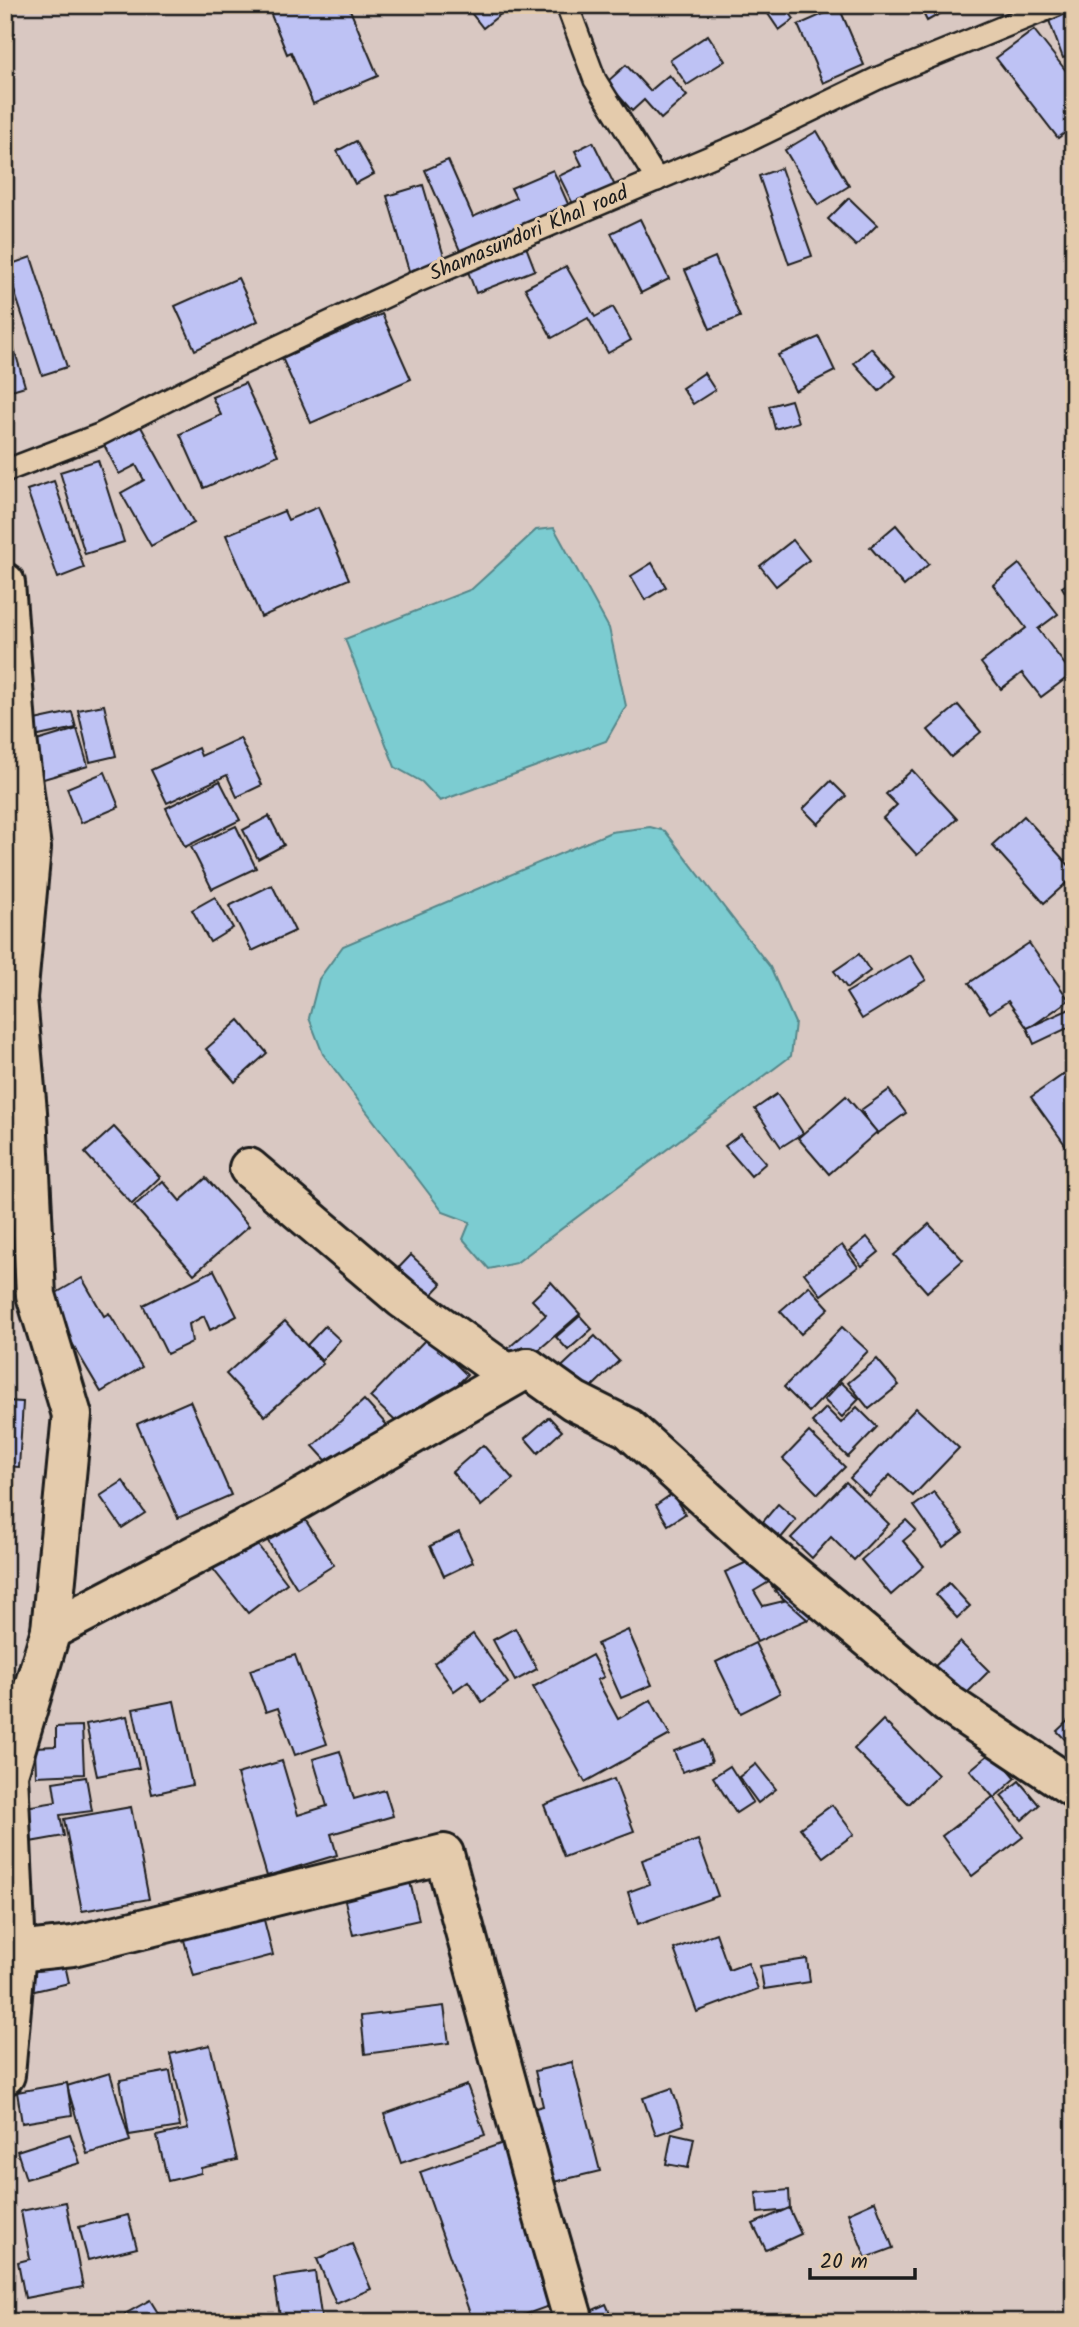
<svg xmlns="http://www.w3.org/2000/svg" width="1079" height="2327" viewBox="0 0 1079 2327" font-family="Kalam,sans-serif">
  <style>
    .water { fill: #7bccd1; stroke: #558689; stroke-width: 2 }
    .building { fill: #bec2f4; stroke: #1c1c1c; stroke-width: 2 }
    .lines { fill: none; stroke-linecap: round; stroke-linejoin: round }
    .service-casing { stroke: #1c1c1c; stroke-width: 26 }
    .minor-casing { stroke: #1c1c1c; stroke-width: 44 }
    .service { stroke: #e4cbac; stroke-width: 21 }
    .minor { stroke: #e4cbac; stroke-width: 38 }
    .labels { text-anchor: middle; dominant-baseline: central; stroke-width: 6; stroke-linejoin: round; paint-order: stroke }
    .street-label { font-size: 21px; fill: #1c1c1c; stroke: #e4cbac }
  </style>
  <rect width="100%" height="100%" fill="#d9c8c2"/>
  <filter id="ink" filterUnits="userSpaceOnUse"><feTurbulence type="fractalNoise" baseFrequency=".0143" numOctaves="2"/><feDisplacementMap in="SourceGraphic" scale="14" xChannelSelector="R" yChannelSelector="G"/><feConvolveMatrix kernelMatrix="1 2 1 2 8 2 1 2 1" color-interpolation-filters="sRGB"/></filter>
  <g filter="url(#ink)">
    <g class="water">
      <polygon points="44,5 120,5 108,14"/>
      <polygon points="554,528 609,628 626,706 606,741 440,801 422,782 395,767 345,639 472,589 536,530"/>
      <polygon points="650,827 665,831 770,967 795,1023 791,1056 516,1263 489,1269 463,1239 470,1222 443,1212 323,1054 309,1018 319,979 343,946 611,832"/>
    </g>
    <g class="building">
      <polygon points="267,5 348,5 378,76 313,104 291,52 287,54"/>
      <polygon points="465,5 512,5 483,28"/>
      <polygon points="762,5 784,5 794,19 779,30"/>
      <polygon points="919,5 945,5 947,10 927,21"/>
      <polygon points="839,7 864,65 823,83 798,25"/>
      <polygon points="1070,7 1074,17 1074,54 1063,58 1047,15"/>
      <polygon points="1034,30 1074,81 1074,126 1058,138 996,58"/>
      <polygon points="708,35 725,61 687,85 670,60"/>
      <polygon points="626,65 650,91 669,75 687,96 661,119 644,100 632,111 607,82"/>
      <polygon points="817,131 849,186 818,205 785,150"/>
      <polygon points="356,141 374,174 355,184 337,151"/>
      <polygon points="593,142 615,186 574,206 559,176 582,165 575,151"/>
      <polygon points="448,160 473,217 516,198 511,188 553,170 569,206 461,253 425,170"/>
      <polygon points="781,168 812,256 789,264 759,176"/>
      <polygon points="423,185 445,260 409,271 387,196"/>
      <polygon points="849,198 877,225 856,246 828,219"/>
      <polygon points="640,219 669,279 641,293 611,233"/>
      <polygon points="525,244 535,270 476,293 466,266"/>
      <polygon points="31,257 67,367 42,375 6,266"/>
      <polygon points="715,257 740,317 710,329 685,270"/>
      <polygon points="566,266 595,317 613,307 631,340 608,353 588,318 552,338 525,288"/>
      <polygon points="238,278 258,321 195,350 175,306"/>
      <polygon points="382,314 411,379 311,423 282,358"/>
      <polygon points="9,331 25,386 5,392 5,332"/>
      <polygon points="819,337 835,371 795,391 778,355"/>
      <polygon points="871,348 896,376 879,391 854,363"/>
      <polygon points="704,373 715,390 693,404 682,388"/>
      <polygon points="245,383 278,455 204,488 180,434 221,415 212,397"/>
      <polygon points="791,400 798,422 775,429 769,406"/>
      <polygon points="140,425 194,523 151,546 121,493 144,480 136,465 119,474 104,445"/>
      <polygon points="98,460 124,542 85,554 60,472"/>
      <polygon points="54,481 84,568 58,578 27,490"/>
      <polygon points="318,507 349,579 261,617 226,535 284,511 288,520"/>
      <polygon points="896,525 929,564 904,586 870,547"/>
      <polygon points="793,540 809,560 776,586 760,566"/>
      <polygon points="652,563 666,587 645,600 631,576"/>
      <polygon points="1019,564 1058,614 1038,629 1072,674 1041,697 1022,673 1001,689 981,663 1026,628 993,585"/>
      <polygon points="1074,580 1074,607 1062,587"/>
      <polygon points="104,705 116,756 90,762 78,710"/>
      <polygon points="958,705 981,732 951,757 928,730"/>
      <polygon points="72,712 76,728 34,737 30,721"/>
      <polygon points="77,729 88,766 40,780 30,743"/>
      <polygon points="240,738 262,785 237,797 227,775 167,803 151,770 198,748 201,756"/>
      <polygon points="912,770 957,819 917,855 883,818 897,805 886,794"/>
      <polygon points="105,772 119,807 81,823 67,788"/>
      <polygon points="220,781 240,820 185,847 166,808"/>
      <polygon points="831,781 846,796 818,824 803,809"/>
      <polygon points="269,816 284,845 258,859 243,830"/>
      <polygon points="1024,816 1074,871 1074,876 1044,903 992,845"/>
      <polygon points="236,826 256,868 212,889 191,847"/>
      <polygon points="272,885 295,931 252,951 229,906"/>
      <polygon points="215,897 233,928 210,942 192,910"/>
      <polygon points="1029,943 1069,1000 1028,1029 1008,1001 990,1013 969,983"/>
      <polygon points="859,954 870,971 847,988 834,971"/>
      <polygon points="910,955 926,980 862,1019 846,993"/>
      <polygon points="1072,1008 1074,1025 1034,1044 1027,1028"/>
      <polygon points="239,1020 267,1053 235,1082 206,1049"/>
      <polygon points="1074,1067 1074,1146 1069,1150 1031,1097"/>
      <polygon points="889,1090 906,1113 877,1134 861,1110"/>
      <polygon points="777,1094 803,1133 781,1147 755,1109"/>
      <polygon points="846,1096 877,1132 829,1174 798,1138"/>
      <polygon points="114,1127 160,1177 132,1204 85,1153"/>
      <polygon points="741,1134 766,1163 751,1176 725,1146"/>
      <polygon points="206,1178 249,1226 194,1274 134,1206 163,1181 180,1201"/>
      <polygon points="929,1224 963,1260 927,1292 894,1255"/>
      <polygon points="867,1237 879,1252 862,1266 850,1251"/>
      <polygon points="842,1245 858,1267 821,1295 804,1273"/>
      <polygon points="411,1255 442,1284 422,1305 391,1276"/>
      <polygon points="214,1270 237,1316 210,1330 204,1316 189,1324 192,1342 167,1354 143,1305"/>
      <polygon points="82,1278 104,1316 109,1313 142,1367 101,1392 46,1299"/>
      <polygon points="551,1282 580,1314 519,1367 505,1351 546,1315 532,1300"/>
      <polygon points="809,1286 829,1308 801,1334 780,1311"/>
      <polygon points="580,1316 592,1329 568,1350 556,1337"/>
      <polygon points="285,1321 323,1364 265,1416 226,1374"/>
      <polygon points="325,1326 340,1340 322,1360 307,1345"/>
      <polygon points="842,1327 868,1351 809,1412 784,1387"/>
      <polygon points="595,1336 619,1361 578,1400 554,1374"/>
      <polygon points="428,1337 467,1375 409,1434 370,1397"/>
      <polygon points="877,1359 899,1385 869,1409 848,1383"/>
      <polygon points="841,1382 859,1399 842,1417 824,1400"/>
      <polygon points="364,1400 398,1437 347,1483 313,1446"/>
      <polygon points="5,1401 23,1402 19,1467 5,1466"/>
      <polygon points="190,1401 231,1495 178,1518 137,1424"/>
      <polygon points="857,1407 877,1427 848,1457 812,1422 826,1408 841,1423"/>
      <polygon points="916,1408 959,1448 913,1496 890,1475 869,1496 850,1478"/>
      <polygon points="549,1417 562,1431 538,1453 525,1438"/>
      <polygon points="809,1432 845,1467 818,1494 783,1459"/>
      <polygon points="483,1445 513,1479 481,1506 452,1472"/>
      <polygon points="123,1481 145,1513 122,1528 100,1496"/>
      <polygon points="846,1482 889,1524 854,1560 831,1537 812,1558 791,1538"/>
      <polygon points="934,1492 963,1532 943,1547 914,1506"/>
      <polygon points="672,1494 685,1514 668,1525 656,1505"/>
      <polygon points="778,1504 796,1520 775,1545 756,1530"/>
      <polygon points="299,1510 334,1565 297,1588 263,1533"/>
      <polygon points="906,1520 916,1530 903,1541 924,1566 891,1595 861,1560"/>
      <polygon points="459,1532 473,1562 444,1576 430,1546"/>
      <polygon points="253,1539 287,1583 248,1613 213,1569"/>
      <polygon points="765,1554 784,1573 754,1591 763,1606 784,1601 772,1586 790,1572 824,1612 757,1642 725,1572"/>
      <polygon points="786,1578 820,1606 808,1620 775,1591"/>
      <polygon points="949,1583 970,1606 957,1618 936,1595"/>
      <polygon points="515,1628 537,1669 515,1681 493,1640"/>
      <polygon points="628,1630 652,1685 621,1698 597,1644"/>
      <polygon points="473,1634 508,1683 482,1702 468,1681 454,1691 434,1663"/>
      <polygon points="960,1642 989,1671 960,1700 930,1671"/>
      <polygon points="755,1643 780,1693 741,1713 716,1662"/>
      <polygon points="295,1655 327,1744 295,1755 278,1708 266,1712 250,1670"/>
      <polygon points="592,1655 604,1677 597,1680 618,1719 651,1700 670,1735 585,1782 533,1687"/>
      <polygon points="174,1701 192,1785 152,1794 133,1709"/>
      <polygon points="1074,1715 1074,1749 1057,1731"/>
      <polygon points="127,1716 139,1768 97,1776 86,1724"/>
      <polygon points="883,1720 938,1775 909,1804 854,1749"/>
      <polygon points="82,1726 84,1774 36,1776 35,1747 56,1746 56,1727"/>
      <polygon points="704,1740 712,1762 682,1772 674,1751"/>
      <polygon points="340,1751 354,1799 385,1790 393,1816 331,1834 337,1855 267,1876 237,1774 282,1761 298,1815 327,1806 313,1759"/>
      <polygon points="993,1751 1016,1778 994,1798 970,1770"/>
      <polygon points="756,1764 776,1789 758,1803 739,1777"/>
      <polygon points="730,1766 753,1802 736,1813 713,1777"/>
      <polygon points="86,1777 92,1811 60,1815 64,1836 30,1842 25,1807 56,1802 53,1782"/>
      <polygon points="614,1779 634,1831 564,1857 544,1805"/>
      <polygon points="1019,1781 1039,1805 1022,1820 1001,1796"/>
      <polygon points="993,1797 1023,1837 972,1876 942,1836"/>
      <polygon points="832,1805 854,1834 823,1857 800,1828"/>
      <polygon points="131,1807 149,1899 82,1911 64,1819"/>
      <polygon points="698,1840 718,1896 638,1924 628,1892 650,1884 642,1860"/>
      <polygon points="407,1869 419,1920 353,1935 341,1884"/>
      <polygon points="262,1912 273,1955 194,1976 182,1933"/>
      <polygon points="716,1933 729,1970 748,1963 758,1989 697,2012 674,1949"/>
      <polygon points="807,1959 810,1982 764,1989 760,1966"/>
      <polygon points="64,1960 69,1983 26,1993 21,1971"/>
      <polygon points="444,2006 449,2043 365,2054 361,2016"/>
      <polygon points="210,2045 237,2160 201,2168 201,2173 168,2181 157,2136 188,2129 170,2054"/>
      <polygon points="572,2062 600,2171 541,2185 505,2116 543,2106 535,2071"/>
      <polygon points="170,2071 180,2127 129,2135 120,2080"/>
      <polygon points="110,2073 130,2141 87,2154 67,2086"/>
      <polygon points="67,2083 72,2115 22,2123 17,2092"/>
      <polygon points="467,2085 485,2135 401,2163 384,2114"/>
      <polygon points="672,2088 684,2125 656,2135 643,2098"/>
      <polygon points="672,2133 694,2138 688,2168 666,2164"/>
      <polygon points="70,2134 80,2163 26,2179 17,2151"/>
      <polygon points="503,2143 560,2302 505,2322 473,2322 420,2172"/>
      <polygon points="789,2190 790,2210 758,2213 756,2193"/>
      <polygon points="875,2201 893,2248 866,2258 848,2213"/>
      <polygon points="66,2202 83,2287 25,2298 18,2262 30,2259 21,2211"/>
      <polygon points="789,2208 801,2234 766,2250 753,2224"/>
      <polygon points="128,2215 137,2248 88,2260 79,2227"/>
      <polygon points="352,2244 371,2289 336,2304 317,2259"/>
      <polygon points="315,2272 322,2322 281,2322 274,2278"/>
      <polygon points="150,2300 163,2321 129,2322 125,2314"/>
      <polygon points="606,2304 614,2322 567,2322"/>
      <polygon points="120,2315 125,2322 110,2322"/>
    </g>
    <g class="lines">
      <defs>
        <g id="service">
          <polyline points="567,5 595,80 657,180"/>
          <polyline points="5,471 99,435 211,378 418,281 748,141 876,79 1057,5"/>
        </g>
        <g id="minor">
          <polyline points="5,583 17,739 31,848 17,998 27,1112 36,1295 72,1415 51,1630 8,1774 16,1952 5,2075"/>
          <polyline points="249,1168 403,1299 506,1373 528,1368 574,1401 628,1428 751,1540 948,1704 1074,1788"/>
          <polyline points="51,1630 283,1509 528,1368"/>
          <polyline points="16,1952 73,1946 444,1854 535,2187 574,2322"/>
        </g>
      </defs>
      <use href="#service" class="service-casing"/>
      <use href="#minor" class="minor-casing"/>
      <use href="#service" class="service"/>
      <use href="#minor" class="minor"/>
    </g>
  </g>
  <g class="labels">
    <g class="street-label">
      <text transform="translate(529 234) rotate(-23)">Shamasundori Khal road</text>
    </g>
  </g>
  <rect width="1079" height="2327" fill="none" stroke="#e4cbac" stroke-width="28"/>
  <rect x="14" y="14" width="1051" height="2299" fill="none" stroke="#1c1c1c" stroke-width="2.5" filter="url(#ink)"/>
  <path d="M810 2268v10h105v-10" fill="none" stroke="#1c1c1c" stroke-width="3.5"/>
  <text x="820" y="2268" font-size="21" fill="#1c1c1c" stroke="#e4cbac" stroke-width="5" paint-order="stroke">20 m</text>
</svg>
